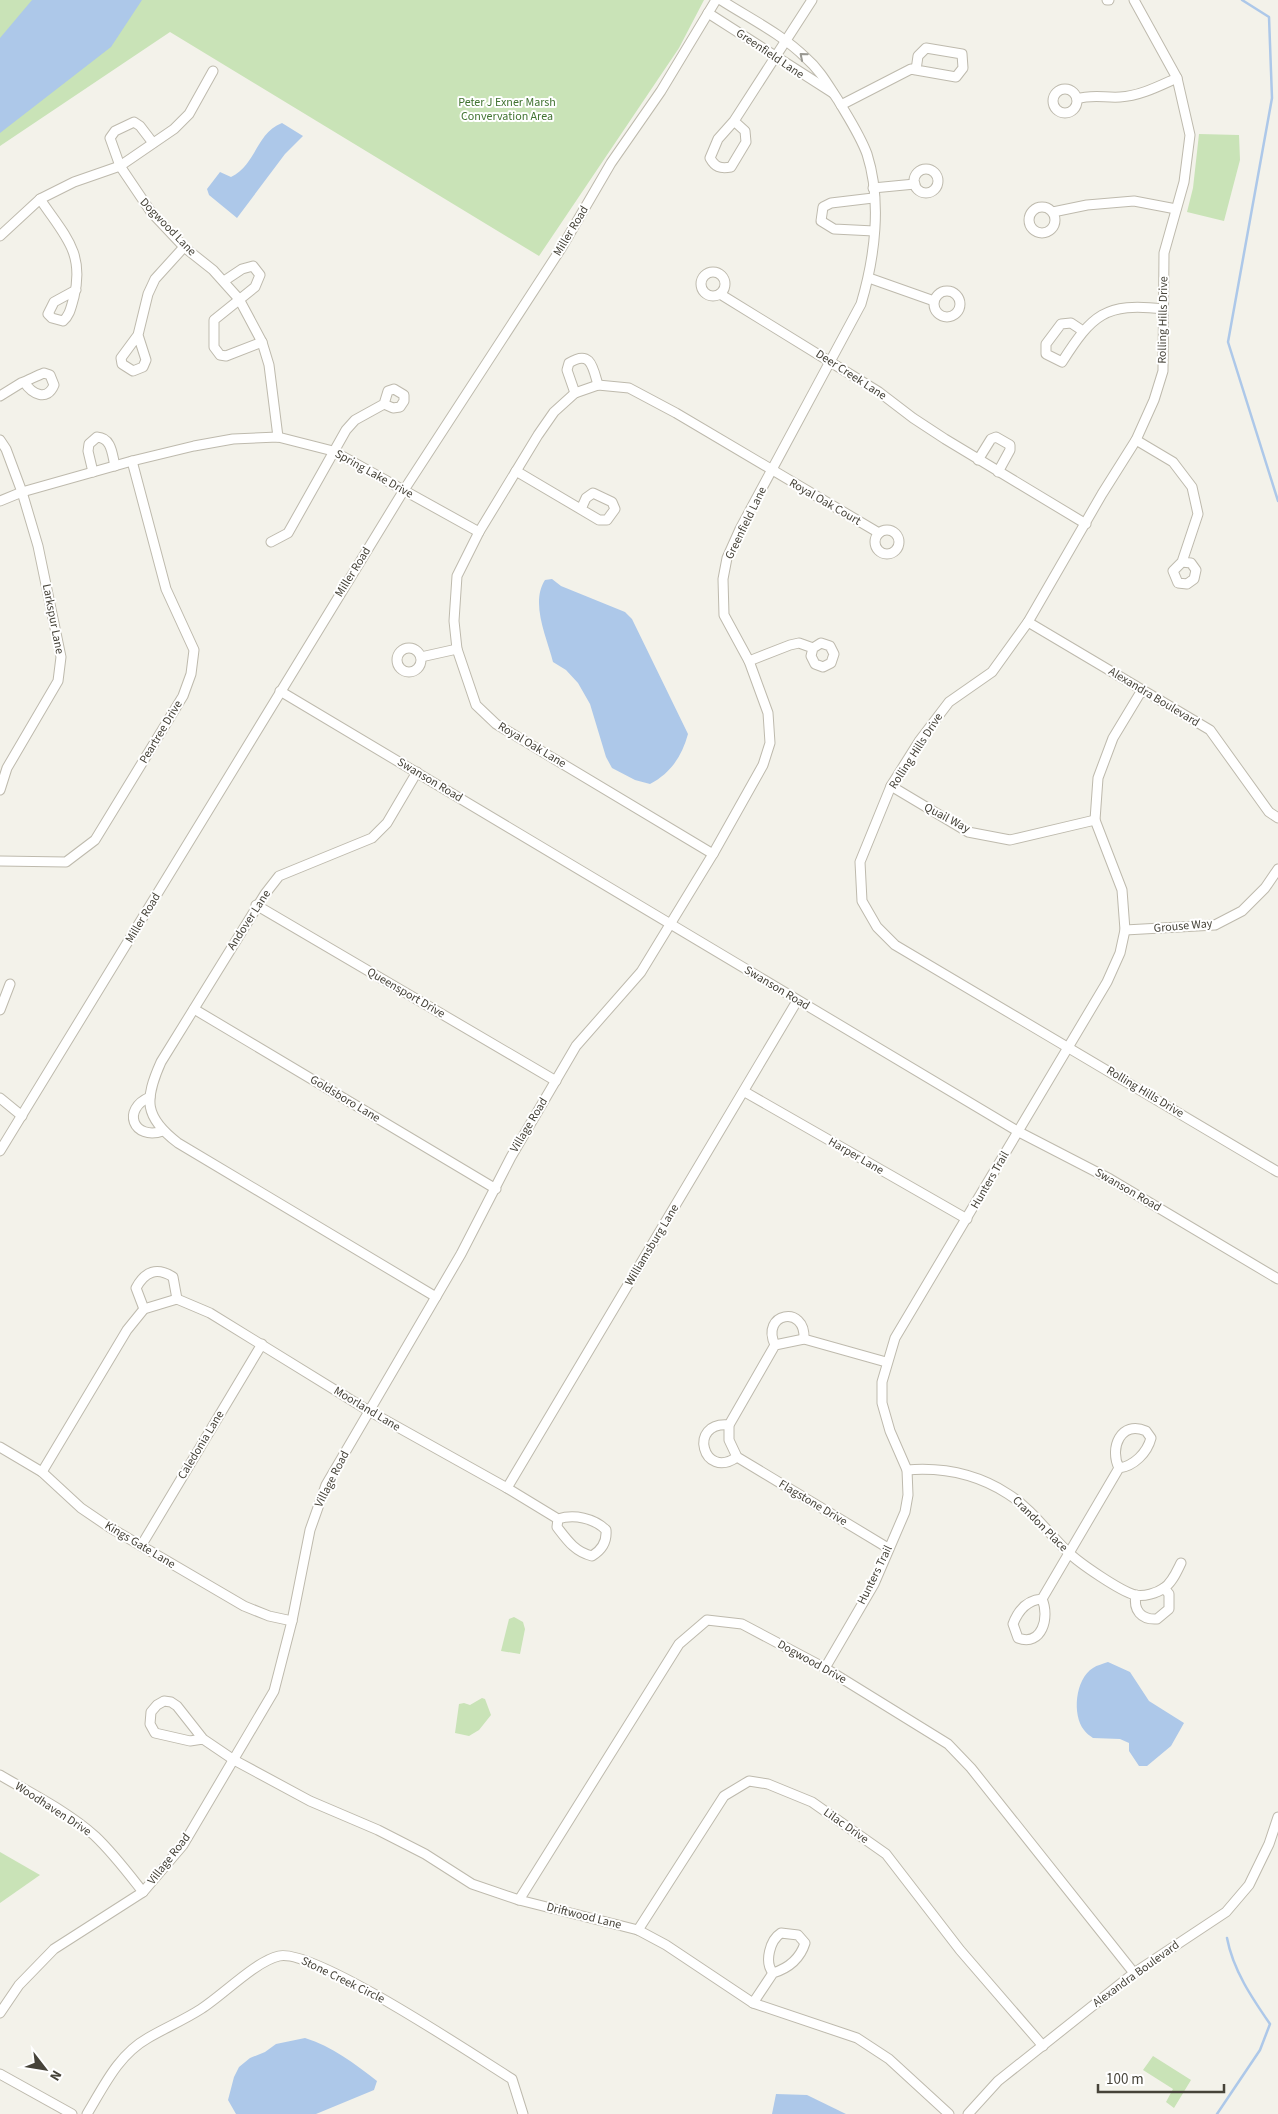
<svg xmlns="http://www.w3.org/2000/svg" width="1278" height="2114" viewBox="0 0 1278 2114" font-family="'Source Sans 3',sans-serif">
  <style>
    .green { fill: #c9e3b7 }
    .water { fill: #adc8e9 }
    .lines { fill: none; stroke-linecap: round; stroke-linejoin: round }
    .stream { stroke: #adc8e9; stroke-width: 2.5 }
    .minor-casing { stroke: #bebaad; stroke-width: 11 }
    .minor { stroke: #fff; stroke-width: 9 }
    .oneway { stroke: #999892 }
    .labels { text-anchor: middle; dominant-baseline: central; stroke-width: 4; stroke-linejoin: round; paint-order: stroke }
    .street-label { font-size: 12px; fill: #464339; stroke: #fff }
    .park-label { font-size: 12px; fill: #417331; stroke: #fff }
  </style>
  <rect width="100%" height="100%" fill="#f3f2ea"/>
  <g class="green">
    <polygon points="0,0 704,0 679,48 539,256 170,32 0,146"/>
    <polygon points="1199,134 1239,135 1240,160 1224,221 1187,212 1193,188"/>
    <polygon points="514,1617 523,1622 525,1629 520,1654 501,1651 509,1619"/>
    <polygon points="482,1698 485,1699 491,1715 479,1730 469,1736 455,1733 459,1704 464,1703 470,1705"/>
    <polygon points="0,1852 40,1875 0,1903"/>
    <polygon points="1153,2056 1191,2080 1174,2108 1166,2102 1173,2089 1143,2070"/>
  </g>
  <g class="water">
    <polygon points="32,0 142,0 111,47 0,133 0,38"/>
    <path d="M 282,123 L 303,136 L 285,154 L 237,218 L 209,195 L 207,189 L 220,172 L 231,177 C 257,164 255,134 282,123 Z"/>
    <path d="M 552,579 L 561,586 L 625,612 L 632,619 L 688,734 C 682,756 671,773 650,784 L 635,780 L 612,768 L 606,757 L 590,704 L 578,683 L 566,670 L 553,662 C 547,638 530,603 545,580 Z"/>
    <path d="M 1108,1662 L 1130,1672 L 1149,1701 L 1184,1723 L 1171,1746 L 1147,1766 L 1139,1766 L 1129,1751 L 1129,1743 L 1120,1739 L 1093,1738 C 1090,1736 1086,1733 1084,1730 C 1072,1715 1075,1679 1093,1668 C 1097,1665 1103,1664 1108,1662 Z"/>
    <path d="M 305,2038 C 332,2046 355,2064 377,2081 L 374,2090 L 316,2114 L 236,2114 L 228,2100 L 234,2077 L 239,2067 L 250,2058 L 265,2052 L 276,2044 Z"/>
    <polygon points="776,2094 807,2095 846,2114 772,2114"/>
  </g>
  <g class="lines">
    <g class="stream">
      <polyline points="1242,0 1269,17 1272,98 1228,342 1278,501"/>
      <path d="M 1217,2114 L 1260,2050 L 1270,2024 C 1252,1998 1233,1970 1227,1938"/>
    </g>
    <defs>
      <g id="minor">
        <polyline points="1107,0 1109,0"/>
        <polyline points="1134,0 1177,78 1190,135 1184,182 1164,253 1163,371 1154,400 1136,440 1102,494 1028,622 992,672 949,702 920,740 891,786 860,862 862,901 877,927 895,945 1278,1172"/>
        <polyline points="708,13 833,93"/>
        <circle cx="1065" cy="101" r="12"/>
        <path d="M 1077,99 C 1092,94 1105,98 1120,97 C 1140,96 1159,86 1177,78"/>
        <polyline points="841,105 911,69 916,70 956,77 963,68 962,54 926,48 918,56 916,70"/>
        <path d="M 734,121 L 745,131 L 746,142 L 731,167 C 720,169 715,167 710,158 L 718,139 L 734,121 L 812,0"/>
        <polyline points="153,143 140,126 134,122 115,131 110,138 120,166 151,212 184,247 213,270 239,299 262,342 269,365 278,437"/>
        <circle cx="926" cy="181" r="12"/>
        <polyline points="873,188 915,184"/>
        <polyline points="873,198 831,203 823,207 821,221 834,229 874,231"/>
        <path d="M 40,199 C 64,235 85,252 74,297 C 71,307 70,315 63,321 L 52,318 L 48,314 L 54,302 L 76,290"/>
        <circle cx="1042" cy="220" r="13"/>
        <polyline points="1053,212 1087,205 1134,201 1176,209"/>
        <polyline points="0,236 40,199 74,182 120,166 174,129 189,114 213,71"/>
        <circle cx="713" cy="284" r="12"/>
        <polyline points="869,278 934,301"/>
        <polyline points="224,281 242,269 253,266 260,275 255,287 214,320 214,347 220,355 226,356 262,342"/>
        <circle cx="947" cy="304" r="13"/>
        <polyline points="720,294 879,392 913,418 945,439 1086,524"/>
        <path d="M 1083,331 L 1071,323 L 1061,324 L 1046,344 L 1046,354 L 1062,362 C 1092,315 1105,302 1163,309"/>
        <polyline points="138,335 146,360 143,367 133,371 122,364 121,358 138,335 148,294 155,279 184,247"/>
        <path d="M 575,393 L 567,370 L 569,363 C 591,349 593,368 598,385"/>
        <path d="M 0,396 L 21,383 C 29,380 36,376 44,373 L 50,375 L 54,385 C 47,402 32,394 24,382"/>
        <polyline points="0,440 6,449 22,492 38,546 61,657 58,681 7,768 0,790"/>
        <polyline points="1136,440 1173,462 1192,487 1198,514 1182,562 1173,571 1178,583 1187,584 1194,579 1196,570 1191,563 1182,562"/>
        <polyline points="978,460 991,439 996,437 1010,445 1010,450 998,472"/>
        <polyline points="516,471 599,520 607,520 615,509 612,502 593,493 586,498 581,509"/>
        <path d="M 93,472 L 88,451 L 89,444 L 97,437 C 112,438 112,454 115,466"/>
        <polyline points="0,501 22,492 132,461 194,446 233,439 278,437 333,451 479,532"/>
        <circle cx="887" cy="542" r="12"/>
        <polyline points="271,542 288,533 346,430 355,420 384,404 393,408 400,407 404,401 404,395 394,389 388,391 384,404"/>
        <polyline points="1028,622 1210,730 1269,812 1278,818"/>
        <circle cx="409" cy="660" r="12"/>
        <polyline points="421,657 457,649"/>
        <polyline points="749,661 790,645 799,643 813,648 821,643 830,646 834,654 831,663 823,667 815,664 811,656 813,648"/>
        <polyline points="280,691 1019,1132 1110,1179 1278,1279"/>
        <path d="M 417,772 L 387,823 L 372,838 L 279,876 L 265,894 L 161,1062 C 144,1100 144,1117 178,1143 L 436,1297"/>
        <polyline points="891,786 968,832 1010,840 1095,820"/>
        <polyline points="713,854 496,724 476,705 457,649 454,621 457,576 479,532 538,435 554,412 575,393 598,385 629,388 676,413 879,533"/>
        <polyline points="0,861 66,862 95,840 183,696 191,674 194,650 166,589 132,461"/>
        <polyline points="256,905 556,1081"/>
        <polyline points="1125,930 1215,925 1242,911 1265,888 1278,869"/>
        <polyline points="194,1009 496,1189"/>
        <polyline points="0,1010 10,984"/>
        <polyline points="745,1092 967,1219"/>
        <path d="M 150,1097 C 121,1109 133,1141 163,1131"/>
        <polyline points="0,1098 22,1116"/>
        <polyline points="0,1151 404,490 562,247 611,163 661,91 716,0"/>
        <path d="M 144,1309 L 136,1288 C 145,1271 157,1267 173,1277 L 177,1299"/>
        <path d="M 775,1345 C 760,1313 806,1304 804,1339"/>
        <polyline points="886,1362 804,1339 775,1345 729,1425 729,1440 737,1457 888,1548"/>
        <path d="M 729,1425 C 687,1421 703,1481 737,1457"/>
        <polyline points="0,1447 42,1472 81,1508 109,1527 244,1606 269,1616 292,1621"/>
        <path d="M 907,1470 C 944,1467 977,1474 1008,1494 C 1032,1509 1048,1533 1068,1552 C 1079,1563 1120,1591 1135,1595 C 1144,1597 1157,1593 1164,1588 C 1172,1583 1177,1571 1181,1563"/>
        <path d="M 42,1472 L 127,1330 L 144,1309 L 177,1299 L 210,1313 L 369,1411 L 507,1488 L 558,1519 C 574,1514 594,1518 606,1530 C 607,1542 602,1550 592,1556 C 575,1552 567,1540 557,1527 L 558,1519"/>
        <polyline points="507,1488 797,1001"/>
        <polyline points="141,1546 262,1344"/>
        <path d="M 1136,1595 C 1133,1610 1141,1620 1157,1619 L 1169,1609 L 1169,1594 L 1164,1588"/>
        <path d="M 1042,1599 C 1027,1600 1018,1611 1013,1624 L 1018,1638 C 1042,1647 1050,1617 1042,1599 L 1119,1468 C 1134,1466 1147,1453 1151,1438 L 1146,1431 C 1121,1420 1109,1448 1119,1468"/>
        <polyline points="825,1668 874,1584 905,1512 908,1495 907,1470 890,1431 882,1403 882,1382 895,1338 1107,982 1120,953 1125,930 1122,890 1095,820 1098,778 1113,738 1142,690"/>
        <polyline points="203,1739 190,1741 155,1733 150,1724 151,1712 157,1705 164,1701 171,1702 177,1706 203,1739 234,1760 310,1801 378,1830 425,1854 472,1884 519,1900 638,1930 666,1945 753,2003 857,2038 889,2059 949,2114"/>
        <path d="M 0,1775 C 32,1794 67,1811 95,1836 C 113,1853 128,1873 143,1892"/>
        <polyline points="519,1900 679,1644 707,1620 742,1624 825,1668 948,1744 971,1768 1134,1973"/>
        <polyline points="638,1930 724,1796 749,1781 768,1784 812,1802 886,1854 960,1950 1043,2046"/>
        <path d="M 753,2003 L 773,1973 C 789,1968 800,1959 805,1943 L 798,1935 L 781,1933 C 770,1940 764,1962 773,1973"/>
        <path d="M 0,2013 L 19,1985 L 54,1949 L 143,1892 L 183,1845 L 274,1691 L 292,1621 L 310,1530 L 326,1485 L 461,1254 L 511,1157 L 576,1046 L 641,972 L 713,854 L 763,765 L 770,743 L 768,713 L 749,661 L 724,615 L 723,579 L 727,558 L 740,529 L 861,304 C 875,257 882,201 867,154 C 860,135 848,117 838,100 C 828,85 820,70 806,58 C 782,34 749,18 721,0"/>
        <polyline points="0,2074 72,2114"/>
        <path d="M 87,2114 C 104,2086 118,2055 148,2038 C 165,2028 184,2020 201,2009 C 223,1995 256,1961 279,1956 C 314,1948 475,2056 512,2079 L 523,2114"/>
        <polyline points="968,2114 998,2081 1134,1973 1226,1912 1249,1885 1269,1844 1278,1817"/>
      </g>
    </defs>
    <use href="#minor" class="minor-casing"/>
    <use href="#minor" class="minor"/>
  </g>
  <defs><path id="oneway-chevron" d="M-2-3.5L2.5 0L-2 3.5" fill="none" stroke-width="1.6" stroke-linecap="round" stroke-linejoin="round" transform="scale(1.25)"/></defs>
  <use class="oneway" href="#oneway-chevron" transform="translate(803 56) rotate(-140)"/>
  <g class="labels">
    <g class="street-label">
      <text transform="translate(770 54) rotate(34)">Greenfield Lane</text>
      <text transform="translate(168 227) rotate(46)">Dogwood Lane</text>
      <text transform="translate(571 231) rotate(-59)">Miller Road</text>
      <text transform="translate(1163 320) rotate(-89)">Rolling Hills Drive</text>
      <text transform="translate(851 375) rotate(33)">Deer Creek Lane</text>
      <text transform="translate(374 474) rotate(29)">Spring Lake Drive</text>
      <text transform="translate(825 502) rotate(30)">Royal Oak Court</text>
      <text transform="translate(746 523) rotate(-64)">Greenfield Lane</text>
      <text transform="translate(353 572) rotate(-58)">Miller Road</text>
      <text transform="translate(53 619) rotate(79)">Larkspur Lane</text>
      <text transform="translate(1154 697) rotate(31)">Alexandra Boulevard</text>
      <text transform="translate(161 732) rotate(-59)">Peartree Drive</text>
      <text transform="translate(532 745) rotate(31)">Royal Oak Lane</text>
      <text transform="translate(916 751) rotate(-57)">Rolling Hills Drive</text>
      <text transform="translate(430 780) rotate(31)">Swanson Road</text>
      <text transform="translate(947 818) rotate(28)">Quail Way</text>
      <text transform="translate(143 918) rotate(-59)">Miller Road</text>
      <text transform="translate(249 920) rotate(-57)">Andover Lane</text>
      <text transform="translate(1183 926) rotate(-5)">Grouse Way</text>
      <text transform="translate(777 988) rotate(31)">Swanson Road</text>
      <text transform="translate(406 993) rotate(30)">Queensport Drive</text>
      <text transform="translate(1145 1092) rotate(31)">Rolling Hills Drive</text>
      <text transform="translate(345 1099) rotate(31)">Goldsboro Lane</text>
      <text transform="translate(529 1125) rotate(-59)">Village Road</text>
      <text transform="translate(856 1156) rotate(30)">Harper Lane</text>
      <text transform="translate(990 1180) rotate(-60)">Hunters Trail</text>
      <text transform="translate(1128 1190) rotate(30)">Swanson Road</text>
      <text transform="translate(652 1245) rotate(-59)">Williamsburg Lane</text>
      <text transform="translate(367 1409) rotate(31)">Moorland Lane</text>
      <text transform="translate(201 1445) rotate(-59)">Caledonia Lane</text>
      <text transform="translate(332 1479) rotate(-63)">Village Road</text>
      <text transform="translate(813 1503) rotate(31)">Flagstone Drive</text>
      <text transform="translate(1040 1524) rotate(45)">Crandon Place</text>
      <text transform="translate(140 1545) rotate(31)">Kings Gate Lane</text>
      <text transform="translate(875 1575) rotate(-64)">Hunters Trail</text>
      <text transform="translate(812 1662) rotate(29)">Dogwood Drive</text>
      <text transform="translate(53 1809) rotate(33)">Woodhaven Drive</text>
      <text transform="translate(846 1826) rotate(35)">Lilac Drive</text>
      <text transform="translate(169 1859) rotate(-52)">Village Road</text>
      <text transform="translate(584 1916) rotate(14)">Driftwood Lane</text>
      <text transform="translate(1136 1974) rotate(-36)">Alexandra Boulevard</text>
      <text transform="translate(343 1980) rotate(26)">Stone Creek Circle</text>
    </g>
    <g class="park-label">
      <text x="507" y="102">Peter J Exner Marsh<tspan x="507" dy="14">Convervation Area</tspan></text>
    </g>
  </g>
  <g transform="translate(45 2069) rotate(121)" stroke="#ffffff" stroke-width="4" paint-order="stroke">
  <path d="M0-4L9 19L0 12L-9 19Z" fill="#464339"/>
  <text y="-8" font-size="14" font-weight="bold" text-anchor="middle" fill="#464339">N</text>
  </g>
  <path d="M1098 2084v8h126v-8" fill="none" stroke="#464339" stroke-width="2.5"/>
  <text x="1106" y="2084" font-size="15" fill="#464339" stroke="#ffffff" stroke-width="4" paint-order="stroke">100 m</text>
</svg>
